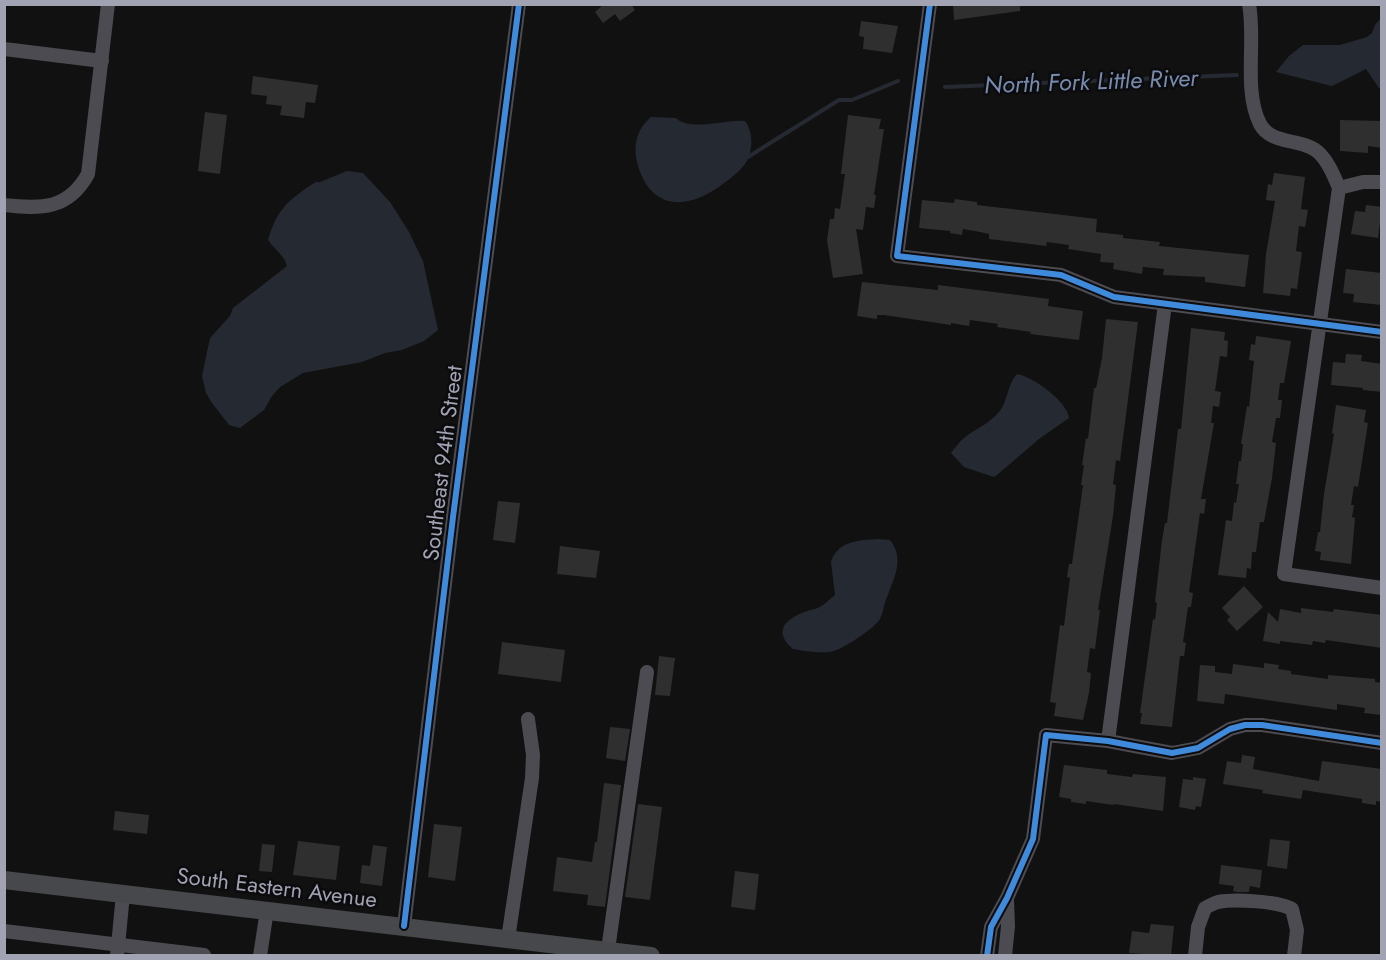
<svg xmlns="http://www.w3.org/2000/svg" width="1386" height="960" viewBox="0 0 1386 960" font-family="Jost,sans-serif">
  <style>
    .water { fill: #252a32 }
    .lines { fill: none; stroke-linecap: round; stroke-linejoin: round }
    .stream { stroke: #252a32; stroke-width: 4 }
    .building { fill: #2f2f30 }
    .minor { stroke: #4b4b51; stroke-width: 14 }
    .major { stroke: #47484c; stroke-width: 18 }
    .cycleway-casing { stroke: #0c0b0d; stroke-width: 10 }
    .cycleway { stroke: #408adc; stroke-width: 6 }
    .labels { text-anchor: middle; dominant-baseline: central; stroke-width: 5; stroke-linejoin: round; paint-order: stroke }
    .street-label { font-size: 22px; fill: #a1a3b3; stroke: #0c0b0d }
    .water-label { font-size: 24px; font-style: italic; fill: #778baf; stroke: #0c0b0d }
  </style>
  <rect width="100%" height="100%" fill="#111"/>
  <g class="water">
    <polygon points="1381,18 1381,88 1379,88 1366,69 1332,86 1276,72 1289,56 1303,45 1340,45 1367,37 1372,33 1375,25"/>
    <path d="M 651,117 L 676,118 C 690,132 727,119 745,121 C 754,133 753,152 745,164 C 740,171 731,178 724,183 C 690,210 650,213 637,162 C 633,144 637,129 651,117 Z"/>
    <path d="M 347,171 L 363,173 L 390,202 L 409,232 L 423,261 L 438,330 L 424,341 L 402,350 L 385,353 L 362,362 L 303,373 L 280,387 L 272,396 L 264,410 L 240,428 L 229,425 L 212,403 L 206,393 L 202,376 L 210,338 L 230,316 L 233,308 L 287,266 C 284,255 274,249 268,240 C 277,209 289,199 316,182 L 320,182 Z"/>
    <path d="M 1017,374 C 1032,376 1068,402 1069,418 L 1039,439 L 997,475 L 994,477 L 964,467 L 951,453 C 955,448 959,442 964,438 C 975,429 989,424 999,412 C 1008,401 1007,385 1017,374 Z"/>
    <path d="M 878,539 L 890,540 C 905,559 894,578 887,597 C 884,604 883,613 880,619 C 875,628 844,648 834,651 C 823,654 804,651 793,649 C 790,646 785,642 784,638 C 776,621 804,611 815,609 C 822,607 829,600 835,595 L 831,562 C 837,541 860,540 878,539 Z"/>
  </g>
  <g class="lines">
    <g class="stream">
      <polyline points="945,87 1237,75"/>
      <polyline points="748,157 839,100 852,100 898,81"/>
    </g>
  </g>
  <g class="building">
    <polygon points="604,4 631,4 635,10 620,21 615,14 603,23 595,12"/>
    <polygon points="953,4 1020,4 1020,11 954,20"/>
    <polygon points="861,21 898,26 892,53 863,49 864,37 859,36"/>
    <polygon points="253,76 318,85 315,103 306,102 304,118 280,115 282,106 266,104 267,96 251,94"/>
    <polygon points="205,112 227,115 220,174 198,171"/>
    <polygon points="848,115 881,119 879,129 884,129 874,195 876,195 874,208 866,207 863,230 856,229 863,274 833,278 827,240 830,219 834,219 835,208 840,209 845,174 841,174"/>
    <polygon points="1340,120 1382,121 1382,148 1368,146 1368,153 1340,151"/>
    <polygon points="1274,173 1305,177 1301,209 1308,210 1305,227 1299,226 1296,251 1302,252 1297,289 1291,288 1290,296 1263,293 1266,254 1275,201 1266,200 1268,184 1272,185"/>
    <polygon points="955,199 977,202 977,205 1097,219 1096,232 1123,235 1123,238 1160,242 1159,246 1249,255 1245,287 1205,282 1205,277 1163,275 1164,269 1143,267 1142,274 1113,269 1114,263 1100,262 1101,254 1068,249 1069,245 1047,242 1046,246 989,239 989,234 980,232 963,229 962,235 950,233 950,231 919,228 922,200 954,203"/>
    <polygon points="1366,205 1382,207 1378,238 1351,234 1355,211 1365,212"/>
    <polygon points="1346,269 1382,273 1382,305 1353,302 1354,294 1343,293"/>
    <polygon points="862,282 938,290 938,285 1049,299 1048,306 1083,311 1079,340 1030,334 1031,332 997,327 998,324 970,320 969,326 951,323 951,325 884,315 877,315 877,319 857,316"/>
    <polygon points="1106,319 1138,322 1120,461 1116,460 1113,484 1116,485 1113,516 1098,610 1100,610 1095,649 1090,648 1087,672 1091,673 1089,693 1083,720 1054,716 1056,703 1050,702 1060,625 1064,626 1070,578 1067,577 1069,564 1072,564 1083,485 1081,485 1084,465 1082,465 1086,438 1088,439 1094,388 1096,388 1102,358"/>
    <polygon points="1191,328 1225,332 1224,340 1228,341 1227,357 1220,356 1215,391 1221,392 1219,407 1213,406 1211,423 1214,423 1201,499 1206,499 1204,514 1200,513 1189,592 1193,593 1191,607 1188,607 1183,642 1186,643 1184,656 1180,656 1172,727 1140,724 1142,713 1140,713 1153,619 1155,620 1157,603 1155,602 1162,540 1165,523 1167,523 1178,429 1181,429"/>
    <polygon points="1256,336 1291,341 1284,383 1280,383 1278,400 1282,400 1280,418 1276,418 1272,442 1276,443 1272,478 1264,522 1260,522 1256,552 1252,552 1251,569 1247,568 1246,578 1218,575 1226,520 1232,521 1234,502 1236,503 1239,484 1236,484 1239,461 1241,461 1243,444 1241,444 1247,406 1249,407 1254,361 1249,360 1251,344 1255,345"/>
    <polygon points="1346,354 1362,355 1361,361 1382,364 1382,392 1363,390 1363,388 1331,385 1333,362 1345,363"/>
    <polygon points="1336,405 1366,410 1364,422 1368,423 1358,487 1354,486 1351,505 1354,505 1352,517 1355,518 1351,564 1320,560 1321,552 1315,551 1318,532 1320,532 1324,494 1334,434 1332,433"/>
    <polygon points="498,501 520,503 515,543 493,540"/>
    <polygon points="560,546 600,551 596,578 557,574"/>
    <polygon points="1244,586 1263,607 1237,631 1227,620 1230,617 1222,608"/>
    <polygon points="1301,608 1333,612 1334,609 1382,615 1382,648 1326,640 1325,643 1313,641 1312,645 1280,641 1280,644 1263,641 1268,612 1278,622 1280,609 1301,613"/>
    <polygon points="502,642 565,650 561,682 498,674"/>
    <polygon points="659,656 675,658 670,696 655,695"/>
    <polygon points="1264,663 1279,665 1278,669 1291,671 1291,674 1328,679 1328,675 1375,679 1375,682 1382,683 1382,715 1364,713 1365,708 1337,704 1337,710 1225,694 1224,704 1197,701 1200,665 1215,666 1215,672 1232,674 1233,664 1264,668"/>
    <polygon points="610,727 630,729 625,761 606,758"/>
    <polygon points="1242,755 1255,757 1253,769 1319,781 1322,761 1382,769 1382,802 1376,801 1376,805 1362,803 1362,799 1303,790 1301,799 1262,793 1263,790 1223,784 1227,761 1241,763"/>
    <polygon points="1064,765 1107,770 1107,774 1132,777 1133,774 1166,777 1163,811 1114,804 1113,805 1086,801 1086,804 1071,802 1071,799 1059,797"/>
    <polygon points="1193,777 1206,779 1201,807 1196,806 1195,810 1179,807 1183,779 1193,780"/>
    <polygon points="604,783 621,785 605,907 587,905 588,895 553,891 557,857 592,862 595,842 597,842"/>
    <polygon points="638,804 662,807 650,900 625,897"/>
    <polygon points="115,811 149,815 147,834 113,830"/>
    <polygon points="434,824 462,827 455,881 428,877"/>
    <polygon points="1270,839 1290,841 1287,869 1267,866"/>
    <polygon points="298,841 340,846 336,880 293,875"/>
    <polygon points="262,844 275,845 272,872 259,871"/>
    <polygon points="373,845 387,847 382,886 360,883 362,865 370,866"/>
    <polygon points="1221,865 1262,870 1260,888 1250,886 1249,892 1237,892 1233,891 1234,886 1219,884"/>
    <polygon points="735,871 759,874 755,910 731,907"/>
    <polygon points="1151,924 1174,926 1171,956 1129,953 1132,931 1149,933"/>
  </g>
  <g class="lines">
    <g class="minor">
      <polyline points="930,4 897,256 1061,275 1114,297 1382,332"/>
      <path d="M 1249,4 C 1256,42 1243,90 1260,124 C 1271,145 1302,138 1318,152 C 1328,161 1334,176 1339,188"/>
      <polyline points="4,49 102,61"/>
      <polyline points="1382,182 1363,182 1339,188 1284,574 1382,588"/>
      <path d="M 4,205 C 41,209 68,210 88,174 L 108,4"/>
      <polyline points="1108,741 1165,304"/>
      <polyline points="404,926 453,517 519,4"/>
      <polyline points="4,931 204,955"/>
      <polyline points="508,939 532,778 533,755 528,719"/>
      <polyline points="608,950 647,672"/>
      <polyline points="117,956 123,894"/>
      <polyline points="260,956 267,910"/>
      <polyline points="987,956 991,927 1007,898 1033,839 1046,735 1108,741 1172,753 1198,748 1230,729 1245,725 1262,725 1382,743"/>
      <polyline points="1005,956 1008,926 1007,900"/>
      <path d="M 1195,956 L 1198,927 L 1205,908 C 1209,906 1214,903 1218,902 C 1235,899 1277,901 1292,909 L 1297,930 L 1294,956"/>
    </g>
    <polyline class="major" points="4,880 651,956"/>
    <defs>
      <g id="cycleway">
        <polyline points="930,4 897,256 1061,275 1114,297 1382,332"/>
        <polyline points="404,926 453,517 519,4"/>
        <polyline points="987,956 991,927 1007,898 1033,839 1046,735 1108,741 1172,753 1198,748 1230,729 1245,725 1262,725 1382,743"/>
      </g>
    </defs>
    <use href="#cycleway" class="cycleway-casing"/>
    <use href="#cycleway" class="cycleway"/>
  </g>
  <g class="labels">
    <g class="street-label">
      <text transform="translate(442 463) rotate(-83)">Southeast 94th Street</text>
      <text transform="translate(277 887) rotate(7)">South Eastern Avenue</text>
    </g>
    <g class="water-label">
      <text transform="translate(1091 81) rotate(-2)">North Fork Little River</text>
    </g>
  </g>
  <rect width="1386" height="960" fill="none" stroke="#a1a3b3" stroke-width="12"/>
</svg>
